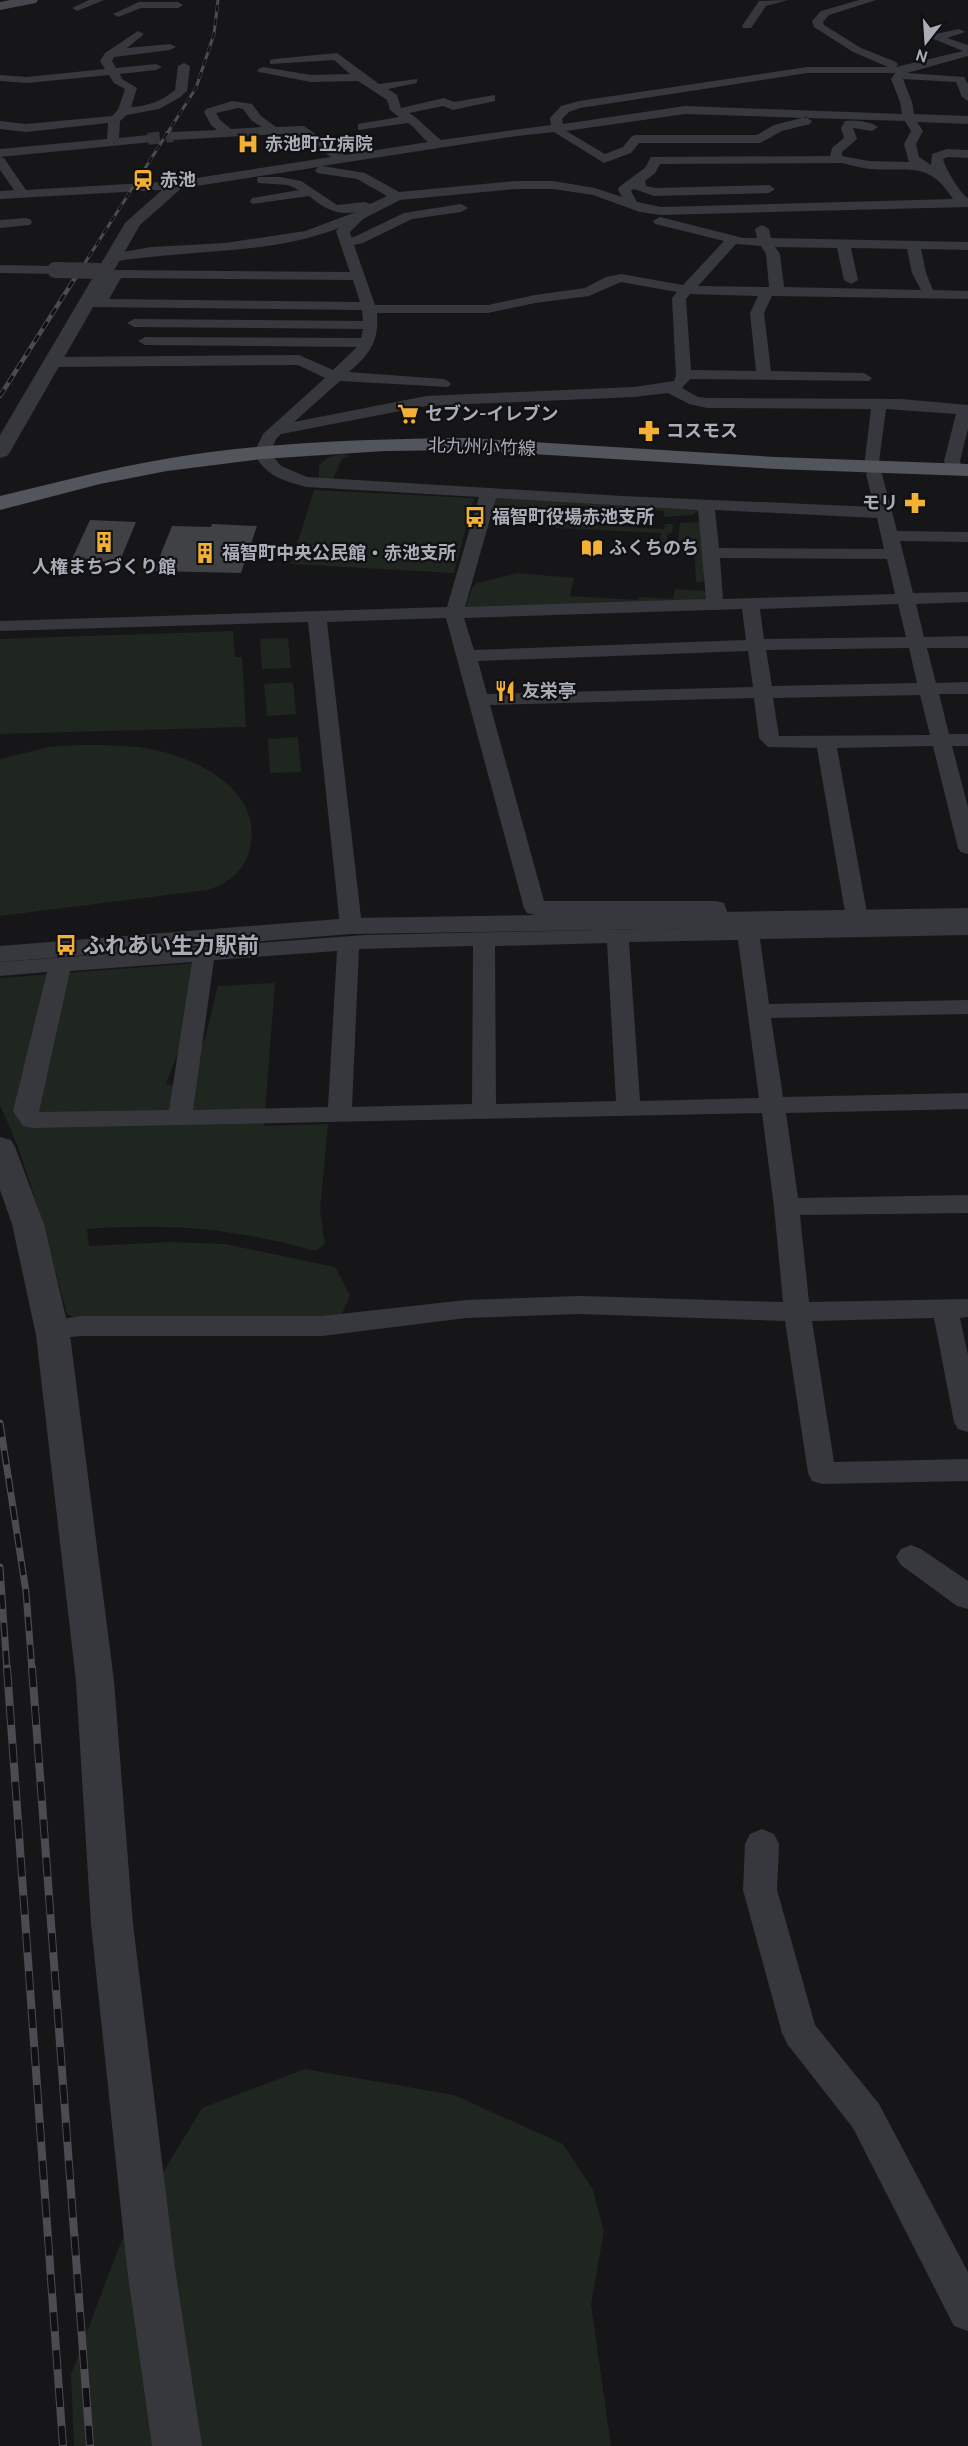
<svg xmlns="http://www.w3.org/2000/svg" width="968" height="2446" viewBox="0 0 968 2446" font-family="Cabin,'Noto Sans JP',sans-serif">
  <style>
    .green { fill: #1e261f }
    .building { fill: #404145 }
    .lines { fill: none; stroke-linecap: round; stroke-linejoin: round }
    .minor-tunnel { stroke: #333438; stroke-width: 12; stroke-dasharray: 12 6; stroke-linecap: butt }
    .minor { fill: #37383d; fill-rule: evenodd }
    .tertiary { fill: #37383d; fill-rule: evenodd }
    .secondary { fill: #45474d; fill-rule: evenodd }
    .primary { fill: #53555c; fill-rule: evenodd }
    .rail-far3-casing { stroke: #4a4c52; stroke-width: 3 }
    .rail-far2-casing { stroke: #4a4c52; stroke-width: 4.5 }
    .rail-far1-casing { stroke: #4a4c52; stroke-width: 7 }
    .rail-casing { stroke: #4a4c52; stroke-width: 8 }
    .rail-far3 { stroke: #111113; stroke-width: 2; stroke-dasharray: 7; stroke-linecap: butt }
    .rail-far2 { stroke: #111113; stroke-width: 3; stroke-dasharray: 8; stroke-linecap: butt }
    .rail-far1 { stroke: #111113; stroke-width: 4.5; stroke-dasharray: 14; stroke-linecap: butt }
    .rail { stroke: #111113; stroke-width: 6; stroke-dasharray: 19; stroke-linecap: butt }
    .minor-bridge { stroke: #37383d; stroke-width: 16 }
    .labels { text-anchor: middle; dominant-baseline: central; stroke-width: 4.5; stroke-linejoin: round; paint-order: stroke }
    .far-poi-label { font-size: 18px; font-weight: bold; fill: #a8adb8; stroke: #111113; text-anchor: start }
    .far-street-label { font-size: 18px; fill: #a8adb8; stroke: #111113 }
    .poi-label { font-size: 22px; font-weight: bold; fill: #a8adb8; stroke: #111113; text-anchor: start }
  </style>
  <rect width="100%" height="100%" fill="#161618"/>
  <g class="green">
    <polygon points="342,454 351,456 342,459 333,479 319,478 319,465 329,457"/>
    <polygon points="314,490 474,498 454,573 291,564"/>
    <polygon points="498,497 697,509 698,511 693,515 664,517 664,511 560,505 558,511 502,508 494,505 493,498"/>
    <polygon points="699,522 706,578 702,582 696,582 694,546 687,546 686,541 678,541 680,523"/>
    <polygon points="556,523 664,529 665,524 673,524 672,533 668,533 666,543 660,542 661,533 555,528"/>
    <polygon points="517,573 574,578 570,596 638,600 639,597 673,599 675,589 704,591 707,593 706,601 471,609 466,606 473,586 478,583"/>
    <polygon points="233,631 235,657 242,657 246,727 0,734 0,639"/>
    <polygon points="288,638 291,668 262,669 260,639"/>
    <polygon points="293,682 296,714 267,716 264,684"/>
    <polygon points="298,737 301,772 270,773 268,739"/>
    <path d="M 79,745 C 105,745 131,745 156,750 C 200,760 259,790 251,843 C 247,869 231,882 208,890 L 0,916 L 0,759 L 49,747 Z"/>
    <path d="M 197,963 L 182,1042 L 166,1084 L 183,1087 L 205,1038 L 218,986 L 275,983 L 264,1126 L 328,1124 L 320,1211 L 325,1244 L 315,1251 C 233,1228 171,1223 87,1229 L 89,1246 L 170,1242 L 225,1244 L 335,1267 L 350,1295 L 339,1321 L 79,1319 L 67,1314 L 38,1207 L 17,1144 L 0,1105 L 0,978 Z"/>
    <polygon points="305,2069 454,2095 563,2144 593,2190 604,2231 591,2304 611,2446 74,2446 71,2374 121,2242 202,2108"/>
  </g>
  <g class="building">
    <polygon points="90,520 136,522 119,563 71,561"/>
    <polygon points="212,524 257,526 241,573 154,571 172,526 211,527"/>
  </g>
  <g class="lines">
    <polyline class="minor-tunnel" points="148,139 173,136"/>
    <g class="minor">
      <polygon points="89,0 104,0 77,11 72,8"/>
      <polygon points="788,0 766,6 751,28 743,28 742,26 759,1"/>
      <path d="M 859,0 L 876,0 L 829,15 L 823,22 L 824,25 L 861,48 L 896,62 L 898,64 L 896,67 L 963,51 L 929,37 L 931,35 L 959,29 L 965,32 L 947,38 L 968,45 L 968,56 L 907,73 L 964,77 L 968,84 L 968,101 L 962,97 L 956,82 L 903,79 L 912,102 L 914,114 L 968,116 L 968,124 L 917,122 L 923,131 L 916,144 L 919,157 L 931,165 L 932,154 L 947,149 L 968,150 L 968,158 L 948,157 L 943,159 C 944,166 961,195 968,198 L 968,207 L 661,215 L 640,212 L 593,195 L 553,189 L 515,189 L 400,200 L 363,219 L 350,232 L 351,237 L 354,237 L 404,213 L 461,204 L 468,208 L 461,212 L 412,219 L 363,243 L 354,245 L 375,305 L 488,305 L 535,295 L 585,288 L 606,277 L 621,274 L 683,285 L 724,241 L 655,224 L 653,221 L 660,217 L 743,238 L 757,238 L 755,229 L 762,225 L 769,229 L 771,238 L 968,242 L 968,250 L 921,249 L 926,273 L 933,290 L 968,291 L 968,299 L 772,296 L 764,313 L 771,371 L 864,373 L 872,378 L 869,381 L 690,379 L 682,388 L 698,397 L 707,398 L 901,399 L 968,405 L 968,429 L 960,461 L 962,469 L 960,472 L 948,472 L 944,461 L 956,414 L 886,409 L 878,470 L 882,474 L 897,531 L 968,532 L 968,542 L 900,541 L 913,593 L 968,592 L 968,602 L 916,604 L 924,637 L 968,636 L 968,648 L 927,648 L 936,683 L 968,682 L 968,694 L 939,694 L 949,734 L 968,734 L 968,746 L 952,746 L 968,807 L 968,854 L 961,852 L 958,848 L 933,746 L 837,748 L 868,918 L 865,923 L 859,924 L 968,921 L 968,935 L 760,939 L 769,1004 L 968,1000 L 968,1014 L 771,1018 L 783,1097 L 968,1093 L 968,1109 L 786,1113 L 798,1198 L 968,1195 L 968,1213 L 800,1215 L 809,1302 L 968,1299 L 968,1317 L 960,1318 L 968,1355 L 968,1432 L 958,1429 L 954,1422 L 934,1318 L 812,1321 L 834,1462 L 968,1459 L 968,1481 L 822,1484 L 812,1481 L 808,1473 L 785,1321 L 579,1314 L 466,1318 L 322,1336 L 81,1336 L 51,1339 L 42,1336 L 38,1329 L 42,1322 L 81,1316 L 322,1316 L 466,1300 L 579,1296 L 783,1302 L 774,1207 L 762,1113 L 32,1128 L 23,1126 L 13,1111 L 47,972 L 0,976 L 0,962 L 365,935 L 736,927 L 735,920 L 738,915 L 746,913 L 754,915 L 758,926 L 855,924 L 849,923 L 846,918 L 817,748 L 768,747 L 759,738 L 754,698 L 490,705 L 544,901 L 716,901 L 724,903 L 730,920 L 727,925 L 719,927 L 711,925 L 707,915 L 535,915 L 527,913 L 524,908 L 446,618 L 327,622 L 362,926 L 359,931 L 351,933 L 343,931 L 340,926 L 308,622 L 0,631 L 0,621 L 447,607 L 479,497 L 307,487 C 284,481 265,476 254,453 L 263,434 L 325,378 L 298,365 L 54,367 L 46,362 L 54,357 L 299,355 L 333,370 L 357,347 L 145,345 L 138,341 L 145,337 L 361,338 L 363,329 L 134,327 L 127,323 L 134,319 L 363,321 L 362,310 L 86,307 L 79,303 L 81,300 L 94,299 L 111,271 L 116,270 L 350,272 L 336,231 L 339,228 C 267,256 187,249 112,262 L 105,258 L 112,254 L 151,247 L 225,243 L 305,231 L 356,212 C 336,216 324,208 309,196 L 252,204 L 250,201 L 252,198 L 299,190 L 288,185 L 258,183 L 257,180 L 258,177 L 280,177 L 301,181 L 337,205 L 365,202 L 370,204 L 387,196 L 357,179 L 317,173 L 315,170 L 319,167 L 177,189 L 0,199 L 0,191 L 14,190 L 0,170 L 0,157 L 4,158 L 26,190 L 177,181 L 331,157 L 297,133 L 173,140 L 167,136 L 173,132 L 217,130 L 211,125 L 204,112 L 206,109 L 232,101 L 252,104 L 261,116 L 276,127 L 304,126 L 345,155 L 428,142 C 420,136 416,128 408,123 L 358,130 L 358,124 L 399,117 L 390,110 L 387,100 L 358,81 L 311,82 L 259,72 L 257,70 L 263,67 L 311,75 L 350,74 L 334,60 L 270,64 L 270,60 L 274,59 L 337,53 L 379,84 L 417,79 L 417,83 L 388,89 L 397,95 L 401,108 L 444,98 L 454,102 L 495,95 L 495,101 L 453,110 L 443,106 L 409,113 C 422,121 429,131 441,140 L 551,125 L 550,118 L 561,106 L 579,101 L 807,67 L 888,67 L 853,52 L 814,27 L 812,21 L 821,11 ZM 807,73 L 895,73 L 891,79 L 900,102 L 902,114 L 685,106 L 563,124 L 562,119 L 569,112 L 580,108 ZM 238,108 L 243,109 L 252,121 L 262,127 L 231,129 L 220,120 L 216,113 ZM 685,114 L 905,121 L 911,131 L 904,144 L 909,162 L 869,161 L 842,156 L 842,152 L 857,139 L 853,128 L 872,131 L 878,127 C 871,121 854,120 845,121 L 841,128 L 844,138 L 832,148 L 830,156 L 651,157 L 645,168 L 619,187 L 618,190 L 622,197 L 595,188 L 553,181 L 515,181 L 399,192 L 365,173 L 322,166 L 517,136 L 554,132 L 604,163 L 631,153 L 639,143 L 760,143 L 782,131 L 810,124 L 812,121 L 806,117 L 774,125 L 757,135 L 636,135 L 632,136 L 623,147 L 605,154 L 566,131 ZM 842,163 C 851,165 861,168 870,169 C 910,172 928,160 953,199 L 661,207 L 637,202 L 631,191 L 634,189 L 654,196 L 769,193 L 775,189 L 769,185 L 655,188 L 646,186 L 645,181 L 655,173 L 660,164 ZM 736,244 L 761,246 L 766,254 L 769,287 L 698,286 ZM 775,247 L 837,248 L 844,280 L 851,284 L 858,280 L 851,248 L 907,249 L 912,273 L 921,290 L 784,287 L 780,254 ZM 121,278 L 353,280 L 360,302 L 109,299 ZM 621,282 L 677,292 L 672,298 L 676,376 L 674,381 L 634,387 L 426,396 L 294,422 L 340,381 L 448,387 L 451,384 L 448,381 L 443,379 L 349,372 C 370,353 379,343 377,313 L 488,313 L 535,303 L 589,296 ZM 690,294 L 758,296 L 750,313 L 756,371 L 691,370 L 686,299 ZM 668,393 L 689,404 L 707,408 L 871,409 L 864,467 L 868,471 L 866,474 L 874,507 L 622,496 L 307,477 L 281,466 L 270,453 L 276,439 L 281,434 L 426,406 L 634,397 ZM 496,498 L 698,510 L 706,599 L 465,607 ZM 715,510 L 877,518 L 884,549 L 719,548 ZM 720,558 L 887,559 L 895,594 L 723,599 ZM 898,604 L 906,637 L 764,639 L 760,609 ZM 742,609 L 746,640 L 474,650 L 464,618 ZM 909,648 L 917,683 L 772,686 L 766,650 ZM 748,651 L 753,687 L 487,694 L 478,661 ZM 920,695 L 930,735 L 779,736 L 773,698 ZM 738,940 L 759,1098 L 640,1101 L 629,942 ZM 607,943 L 616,1101 L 496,1104 L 495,946 ZM 473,946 L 472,1104 L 352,1107 L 359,949 ZM 337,951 L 328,1107 L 193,1110 L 214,960 ZM 192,962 L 169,1110 L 39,1112 L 70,971 Z"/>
      <polygon points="139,2 178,2 183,5 178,8 141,8 118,17 113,14"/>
      <path d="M 138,31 L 144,34 L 127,48 L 170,44 L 176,47 L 170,50 L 114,57 L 112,61 L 116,68 L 156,64 L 162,67 L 156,70 L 120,74 L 122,79 L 137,88 L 131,107 C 148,106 162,101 175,90 L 178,66 L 184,63 L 190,66 L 187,91 L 179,98 L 159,109 L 127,115 L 120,121 L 119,138 L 148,135 L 154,139 L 152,142 L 0,157 L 0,149 L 107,139 L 108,123 L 26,132 L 0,129 L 0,121 L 26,124 L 112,116 L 118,110 L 125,89 L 114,83 L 109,75 L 27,83 L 0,81 L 0,75 L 27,77 L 105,69 L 100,61 L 105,53 Z"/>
      <polygon points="25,218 30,219 32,222 30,225 0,228 0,220"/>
      <polygon points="0,265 55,266 62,270 55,274 0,273"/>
      <polygon points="911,1545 921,1549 968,1581 968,1609 957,1606 901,1565 896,1557 901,1549"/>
      <polygon points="762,1829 774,1834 779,1844 777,1890 815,2025 879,2104 968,2272 968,2331 954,2326 853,2128 788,2045 782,2033 743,1890 745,1844 750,1834"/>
    </g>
    <g class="tertiary">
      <polygon points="177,180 185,185 140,225 10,452 7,456 0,458 0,435 125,223 171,182"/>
      <polygon points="968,908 968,924 351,934 0,962 0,946 351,918"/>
      <polygon points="0,1137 11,1140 15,1147 44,1224 70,1335 114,1681 133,1924 175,2268 202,2446 152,2446 127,2268 91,1924 76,1681 36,1335 12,1224 0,1190"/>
    </g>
    <polygon class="secondary" points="10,0 38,0 36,3 0,10 0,2"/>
    <path class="primary" d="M 467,438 L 776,457 L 968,464 L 968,476 L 776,469 L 467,450 L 385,451 L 262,459 L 167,471 L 100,484 L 0,510 L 0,496 C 55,483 110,468 165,459 C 265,442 367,439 467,438 Z"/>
    <defs>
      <polyline id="rail-far3" points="81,269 196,88 214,34 218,0"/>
      <polyline id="rail-far2" points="0,396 82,267"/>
      <g id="rail-far1">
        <polyline points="0,1423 26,1592 32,1670"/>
        <polyline points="0,1567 7,1670"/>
      </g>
      <g id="rail">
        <polyline points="7,1668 63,2446"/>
        <polyline points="32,1668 90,2446"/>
      </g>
    </defs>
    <use href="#rail-far3" class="rail-far3-casing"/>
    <use href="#rail-far2" class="rail-far2-casing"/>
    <use href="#rail-far1" class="rail-far1-casing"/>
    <use href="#rail" class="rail-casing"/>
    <use href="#rail-far3" class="rail-far3"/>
    <use href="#rail-far2" class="rail-far2"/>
    <use href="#rail-far1" class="rail-far1"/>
    <use href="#rail" class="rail"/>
    <polyline class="minor-bridge" points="55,270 99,271"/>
  </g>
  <defs>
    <symbol id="hospital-bare" viewBox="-9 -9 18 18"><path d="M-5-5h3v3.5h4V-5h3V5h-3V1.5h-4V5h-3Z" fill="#f2b134" stroke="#111113" stroke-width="2.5" paint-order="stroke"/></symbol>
    <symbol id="station-bare" viewBox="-9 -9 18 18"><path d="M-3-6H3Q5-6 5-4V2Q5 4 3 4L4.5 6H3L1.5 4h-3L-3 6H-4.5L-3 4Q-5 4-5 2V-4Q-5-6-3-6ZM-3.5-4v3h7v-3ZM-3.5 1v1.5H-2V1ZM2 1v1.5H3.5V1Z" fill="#f2b134" stroke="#111113" stroke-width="2.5" paint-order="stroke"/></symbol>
    <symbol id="supermarket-bare" viewBox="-9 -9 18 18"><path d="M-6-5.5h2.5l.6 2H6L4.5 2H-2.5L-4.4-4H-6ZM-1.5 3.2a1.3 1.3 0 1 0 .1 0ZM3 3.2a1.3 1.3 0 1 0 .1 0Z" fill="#f2b134" stroke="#111113" stroke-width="2.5" paint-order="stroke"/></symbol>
    <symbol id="pharmacy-bare" viewBox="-9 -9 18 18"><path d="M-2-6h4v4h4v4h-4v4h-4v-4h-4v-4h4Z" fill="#f2b134" stroke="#111113" stroke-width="2.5" paint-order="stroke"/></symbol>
    <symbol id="bus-bare" viewBox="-9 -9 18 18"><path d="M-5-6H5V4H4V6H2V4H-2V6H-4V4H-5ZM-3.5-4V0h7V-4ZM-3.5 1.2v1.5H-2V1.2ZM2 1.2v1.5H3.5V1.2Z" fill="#f2b134" stroke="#111113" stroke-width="2.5" paint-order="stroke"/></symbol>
    <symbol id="building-bare" viewBox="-9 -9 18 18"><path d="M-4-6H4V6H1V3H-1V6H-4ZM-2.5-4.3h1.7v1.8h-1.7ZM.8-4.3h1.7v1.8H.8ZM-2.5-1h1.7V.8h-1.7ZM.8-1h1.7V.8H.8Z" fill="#f2b134" stroke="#111113" stroke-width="2.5" paint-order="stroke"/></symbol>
    <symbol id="library-bare" viewBox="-9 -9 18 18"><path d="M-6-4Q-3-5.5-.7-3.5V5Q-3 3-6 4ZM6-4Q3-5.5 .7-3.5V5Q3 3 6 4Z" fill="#f2b134" stroke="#111113" stroke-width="2.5" paint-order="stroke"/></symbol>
    <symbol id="restaurant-bare" viewBox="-9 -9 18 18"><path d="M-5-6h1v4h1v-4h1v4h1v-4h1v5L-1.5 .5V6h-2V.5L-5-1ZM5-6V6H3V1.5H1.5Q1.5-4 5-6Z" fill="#f2b134" stroke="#111113" stroke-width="2.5" paint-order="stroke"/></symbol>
  </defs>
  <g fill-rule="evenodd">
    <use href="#hospital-bare" x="233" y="129" width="30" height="30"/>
    <use href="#station-bare" x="128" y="165" width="30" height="30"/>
    <use href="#supermarket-bare" x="393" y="399" width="30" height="30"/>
    <use href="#pharmacy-bare" x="634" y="416" width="30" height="30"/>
    <use href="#pharmacy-bare" x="900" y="488" width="30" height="30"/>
    <use href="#bus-bare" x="460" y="502" width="30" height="30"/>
    <use href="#building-bare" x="89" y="527" width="30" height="30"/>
    <use href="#library-bare" x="577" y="533" width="30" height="30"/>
    <use href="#building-bare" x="190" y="538" width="30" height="30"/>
    <use href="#restaurant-bare" x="490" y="676" width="30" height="30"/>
    <use href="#bus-bare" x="51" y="930" width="30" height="30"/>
  </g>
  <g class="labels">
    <g class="far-poi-label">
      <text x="265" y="144">赤池町立病院</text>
      <text x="160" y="180">赤池</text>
      <text x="425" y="414">セブン-イレブン</text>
      <text x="666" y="431">コスモス</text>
      <text x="898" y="503" text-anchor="end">モリ</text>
      <text x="492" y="517">福智町役場赤池支所</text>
      <text x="609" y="548">ふくちのち</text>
      <text x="222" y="553">福智町中央公民館・赤池支所</text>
      <text x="104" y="567" text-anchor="middle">人権まちづくり館</text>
      <text x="522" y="691">友栄亭</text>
    </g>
    <g class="far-street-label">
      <text transform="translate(482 447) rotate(2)">北九州小竹線</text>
    </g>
    <g class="poi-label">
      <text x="83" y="945">ふれあい生力駅前</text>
    </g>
  </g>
  <g transform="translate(926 42) rotate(197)" stroke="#111113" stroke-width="4.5" paint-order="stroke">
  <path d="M0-4.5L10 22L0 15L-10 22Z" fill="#a8adb8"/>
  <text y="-9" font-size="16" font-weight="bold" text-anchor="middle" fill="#a8adb8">N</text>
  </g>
</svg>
